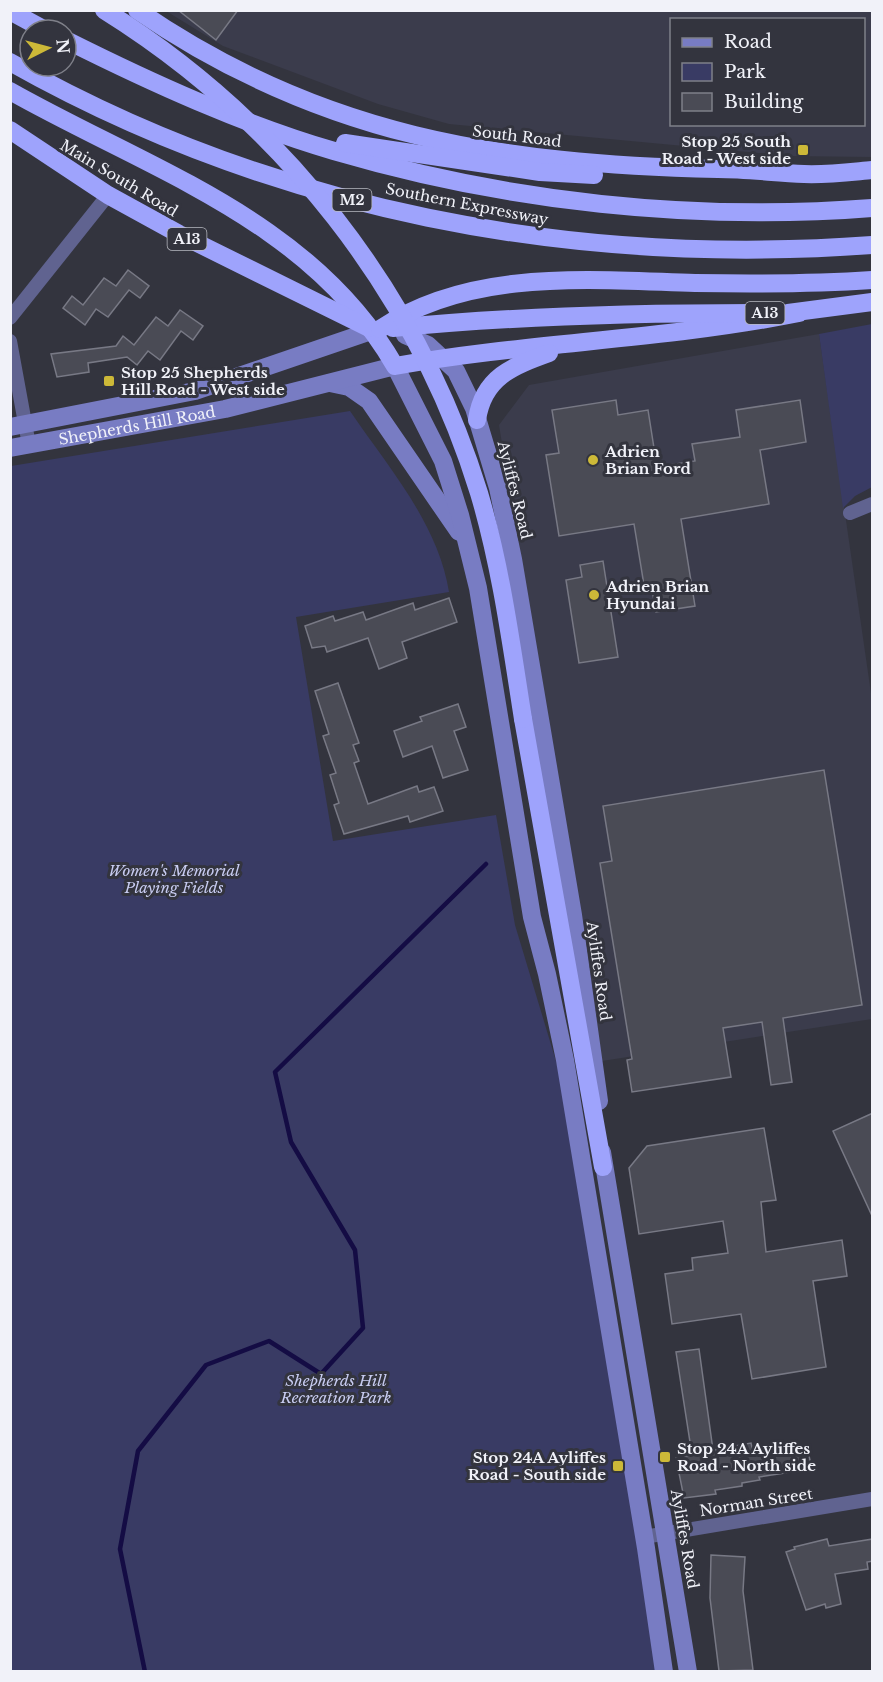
<svg xmlns="http://www.w3.org/2000/svg" width="883" height="1682" viewBox="0 0 883 1682" font-family="'Libre Baskerville',serif">
  <style>
    .built { fill: #3b3c4c; fill-rule: evenodd }
    .green { fill: #393b64 }
    .lines { fill: none; stroke-linecap: round; stroke-linejoin: round }
    .stream { stroke: #140c44; stroke-width: 4.5 }
    .building { fill: #4a4b55; stroke: #787985; stroke-width: 1.5 }
    .street { stroke: #606390; stroke-width: 14 }
    .secondary { stroke: #787cc3; stroke-width: 18 }
    .highway { stroke: #9ea3fc; stroke-width: 18 }
    .highway-bridge { stroke: #9ea3fc; stroke-width: 18 }
    .poi-dot { fill: #cdb938; stroke: #33343e; stroke-width: 2 }
    .labels { text-anchor: middle; dominant-baseline: central; stroke-width: 6; stroke-linejoin: round; paint-order: stroke }
    .shield { fill: #33343e; stroke: #b8b9c1; stroke-width: 1.5 }
    .shield-label { font-size: 14px; font-weight: bold; fill: #f1f2f9 }
    .street-label { font-size: 15px; fill: #f1f2f9; stroke: #33343e }
    .poi-label { font-size: 15px; font-weight: bold; fill: #f1f2f9; stroke: #33343e; text-anchor: start }
    .park-label { font-size: 15px; font-style: italic; fill: #c8ccf1; stroke: #33343e }
  </style>
  <rect width="100%" height="100%" fill="#33343e"/>
  <g class="built">
    <path d="M 166,11 L 872,11 L 872,157 L 790,156 L 449,124 L 378,104 L 223,46 ZM 672,20 L 864,20 L 864,124 L 672,124 Z"/>
    <polygon points="819,334 872,700 872,1019 602,1061 499,425 529,385"/>
  </g>
  <g class="green">
    <polygon points="872,324 872,487 855,496 843,508 819,334"/>
    <path d="M 350,411 C 388,467 438,523 449,592 L 296,617 L 333,841 L 496,815 L 515,925 L 577,1131 L 664,1671 L 11,1671 L 11,466 Z"/>
  </g>
  <g class="lines">
    <polyline class="stream" points="145,1672 120,1549 138,1451 206,1365 269,1341 321,1374 363,1328 355,1250 291,1142 275,1072 486,864"/>
  </g>
  <g class="building">
    <polygon points="178,10 238,10 216,40"/>
    <polygon points="128,270 149,286 140,298 129,290 108,317 96,309 85,325 63,308 72,296 83,305 104,278 116,286"/>
    <polygon points="180,310 203,326 193,340 181,331 160,360 148,351 137,365 127,357 88,363 89,372 57,377 51,354 116,346 123,336 134,345 156,317 168,326"/>
    <polygon points="616,400 618,415 648,410 657,467 695,461 692,444 740,437 736,410 800,400 806,442 760,450 769,504 681,519 695,606 656,612 652,589 645,591 634,524 559,536 546,455 559,453 552,410"/>
    <polygon points="603,561 618,657 579,663 566,580 582,577 580,565"/>
    <polygon points="449,598 457,622 402,642 407,658 379,669 368,638 327,652 325,646 312,648 305,626 333,616 335,621 363,612 366,620 413,603 415,610"/>
    <polygon points="338,683 359,743 353,745 359,761 354,763 368,804 417,786 419,792 434,787 443,811 410,822 408,816 344,834 334,805 339,803 330,775 336,773 323,736 329,734 315,691"/>
    <polygon points="458,704 466,727 454,731 468,770 443,778 432,746 403,757 394,731 422,721 420,717"/>
    <polygon points="824,770 862,1005 783,1018 792,1082 771,1085 762,1022 723,1028 731,1077 632,1092 627,1060 632,1059 600,863 612,861 603,806"/>
    <polygon points="873,1113 873,1218 833,1131"/>
    <polygon points="764,1128 776,1200 761,1202 766,1252 842,1240 847,1276 813,1281 826,1367 752,1379 741,1314 672,1324 665,1274 693,1270 692,1258 728,1253 723,1221 639,1234 629,1168 647,1146"/>
    <polygon points="699,1349 713,1450 751,1443 754,1456 807,1447 812,1469 759,1477 760,1480 742,1483 742,1486 715,1490 716,1494 684,1498 676,1458 692,1455 676,1352"/>
    <polygon points="827,1539 829,1546 873,1539 873,1561 867,1562 868,1569 835,1574 841,1604 826,1608 825,1604 806,1610 786,1552 795,1549 794,1547"/>
    <polygon points="711,1555 745,1557 743,1591 753,1670 719,1671 710,1598"/>
  </g>
  <g class="lines">
    <g class="street">
      <polyline points="10,318 108,195"/>
      <polyline points="10,341 29,445"/>
      <polyline points="850,513 872,504"/>
      <polyline points="644,1537 872,1499"/>
    </g>
    <g class="secondary">
      <polyline points="405,335 428,345 456,371 474,408 498,488 513,559 573,915 599,1101"/>
      <polyline points="330,383 349,387 369,401 459,532"/>
      <polyline points="10,427 195,391 374,330"/>
      <path id="s1" d="M 10,448 L 225,409 L 395,366 L 443,461 L 460,515 L 478,588 L 532,917 L 547,974 L 565,1060 L 646,1548 L 664,1672"/>
      <polyline points="602,1152 688,1672"/>
    </g>
    <g class="highway">
      <path d="M 137,10 C 320,136 500,164 718,169 C 747,169 776,173 804,174 C 827,175 850,172 872,170"/>
      <polyline points="10,11 45,30"/>
      <path d="M 66,40 C 152,83 242,124 334,151 C 508,202 692,222 872,208"/>
      <path d="M 10,62 C 274,211 572,267 872,245"/>
      <path d="M 10,91 C 150,170 311,220 395,366 C 530,342 664,340 799,313"/>
      <polyline points="10,130 108,195 179,234 369,328"/>
      <polyline points="345,143 540,172 594,175"/>
      <polyline points="788,313 872,302"/>
      <path d="M 393,328 C 513,316 634,313 754,313"/>
      <path d="M 380,329 C 471,268 590,280 695,283 C 754,284 813,284 872,280"/>
      <path d="M 477,420 C 483,377 513,366 549,353"/>
      <polyline points="523,719 603,1167"/>
    </g>
    <path class="highway-bridge" d="M 104,10 C 282,121 417,292 479,493 C 501,567 511,643 523,719"/>
  </g>
  <g class="poi-dot">
    <rect x="797" y="144" width="12" height="12" rx="3"/>
    <rect x="103" y="375" width="12" height="12" rx="3"/>
    <circle cx="593" cy="460" r="6"/>
    <circle cx="594" cy="595" r="6"/>
    <rect x="659" y="1451" width="12" height="12" rx="3"/>
    <rect x="612" y="1460" width="12" height="12" rx="3"/>
  </g>
  <g class="labels">
    <g class="shield">
      <rect x="332.5" y="189" width="39" height="22" rx="4.5"/>
      <rect x="167.5" y="228" width="39" height="22" rx="4.5"/>
      <rect x="745.5" y="302" width="39" height="22" rx="4.5"/>
    </g>
    <g class="shield-label">
      <text x="352" y="200">M2</text>
      <text x="187" y="239">A13</text>
      <text x="765" y="313">A13</text>
    </g>
    <g class="street-label">
      <text transform="translate(517 136) rotate(7)">South Road</text>
      <text transform="translate(119 178) rotate(31)">Main South Road</text>
      <text transform="translate(467 204) rotate(11)">Southern Expressway</text>
      <text stroke="none"><textPath href="#s1" startOffset="129">Shepherds Hill Road</textPath></text>
      <text transform="translate(515 490) rotate(76)">Ayliffes Road</text>
      <text transform="translate(599 971) rotate(82)">Ayliffes Road</text>
      <text transform="translate(756 1502) rotate(-9)">Norman Street</text>
      <text transform="translate(685 1539) rotate(80)">Ayliffes Road</text>
    </g>
    <g class="poi-label">
      <text x="791" y="141" text-anchor="end">Stop 25 South<tspan x="791" dy="17">Road - West side</tspan></text>
      <text x="121" y="372">Stop 25 Shepherds<tspan x="121" dy="17">Hill Road - West side</tspan></text>
      <text x="605" y="451">Adrien<tspan x="605" dy="17">Brian Ford</tspan></text>
      <text x="606" y="586">Adrien Brian<tspan x="606" dy="17">Hyundai</tspan></text>
      <text x="677" y="1448">Stop 24A Ayliffes<tspan x="677" dy="17">Road - North side</tspan></text>
      <text x="606" y="1457" text-anchor="end">Stop 24A Ayliffes<tspan x="606" dy="17">Road - South side</tspan></text>
    </g>
    <g class="park-label">
      <text x="174" y="870">Women's Memorial<tspan x="174" dy="17">Playing Fields</tspan></text>
      <text x="336" y="1380">Shepherds Hill<tspan x="336" dy="17">Recreation Park</tspan></text>
    </g>
  </g>
  <rect width="883" height="1682" fill="none" stroke="#f1f2f9" stroke-width="24"/>
  <rect x="670" y="18" width="195" height="108" fill="#33343e" stroke="#7f8089" stroke-width="1.5"/>
  <rect x="682" y="38" width="30" height="9" fill="#787cc3" stroke="#7f8089" stroke-width="1.5"/>
  <text x="724" y="48" font-size="18" fill="#f1f2f9">Road</text>
  <rect x="682" y="63" width="30" height="18" fill="#393b64" stroke="#7f8089" stroke-width="1.5"/>
  <text x="724" y="78" font-size="18" fill="#f1f2f9">Park</text>
  <rect x="682" y="93" width="30" height="18" fill="#4a4b55" stroke="#7f8089" stroke-width="1.5"/>
  <text x="724" y="108" font-size="18" fill="#f1f2f9">Building</text>
  <g transform="translate(48 48) rotate(84)"><circle r="28" fill="#33343e" stroke="#7f8089" stroke-width="1.5"/>
  <path d="M0-4.5L10 22L0 15L-10 22Z" fill="#cdb938"/>
  <text y="-9" font-size="16" font-weight="bold" text-anchor="middle" fill="#f1f2f9">N</text>
  </g>
</svg>
